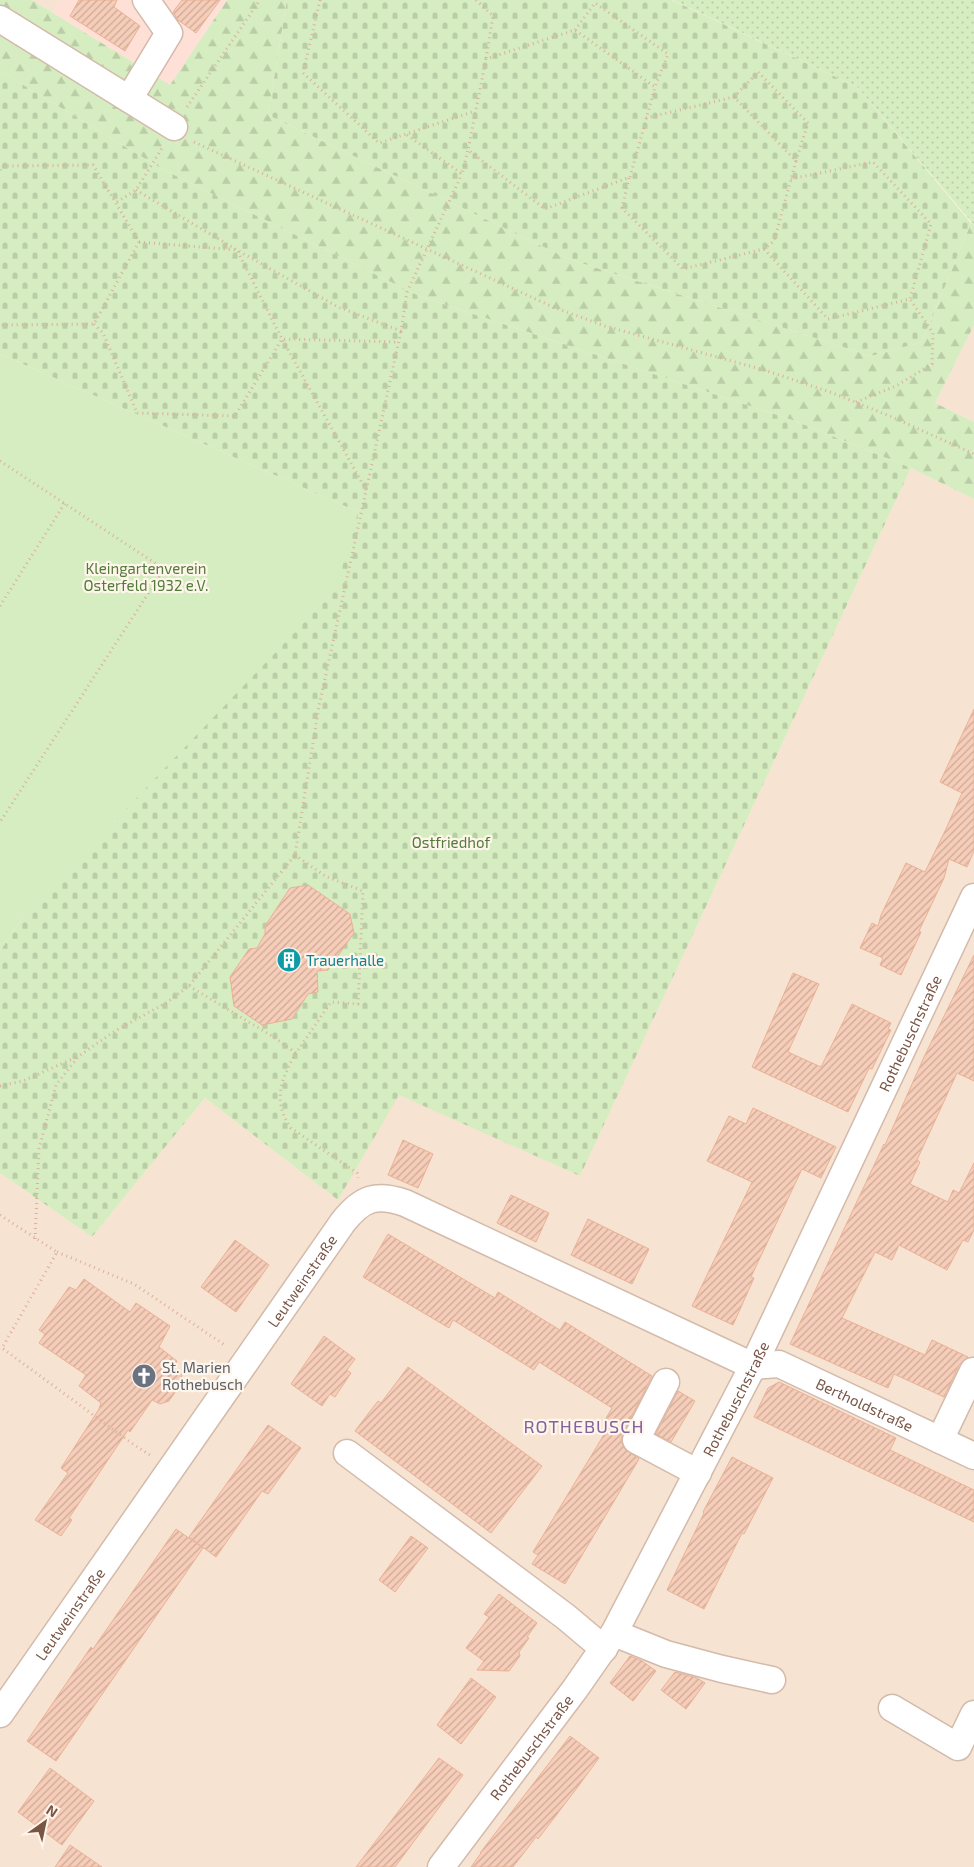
<svg xmlns="http://www.w3.org/2000/svg" width="974" height="1867" viewBox="0 0 974 1867" font-family="'Exo 2',sans-serif">
  <style>
    .residential { fill: #f7e3d1 }
    .commercial { fill: #ffe0d6 }
    .grass { fill: url(#grass-dots) }
    .forest { fill: url(#forest-firs) }
    .cemetery { fill: url(#cemetery-stones) }
    .garden { fill: #d5edc0 }
    .building { fill: url(#building-hatch); stroke: #ebb197 }
    .lines { fill: none; stroke-linecap: round; stroke-linejoin: round }
    .minor-casing { stroke: #d3baab; stroke-width: 29 }
    .path { stroke: #dcb09b; stroke-width: 3; stroke-dasharray: 1 4; stroke-linecap: butt }
    .minor { stroke: #fff; stroke-width: 26 }
    .path-bridge { stroke: #dcb09b; stroke-width: 3; stroke-dasharray: 1 4; stroke-linecap: butt }
    .labels { text-anchor: middle; dominant-baseline: central; stroke-width: 4.5; stroke-linejoin: round; paint-order: stroke }
    .park-label { font-size: 15px; fill: #527a3b; stroke: #fff6eb }
    .culture-label { font-size: 15px; fill: #0d838f; stroke: #fff6eb; text-anchor: start }
    .street-label { font-size: 15px; fill: #795546; stroke: #fff6eb }
    .worship-label { font-size: 15px; fill: #5b616d; stroke: #fff6eb; text-anchor: start }
    .quarter-label { font-size: 18px; letter-spacing: 1px; fill: #85619d; stroke: #fff6eb }
  </style>
  <defs>
    <pattern id="grass-dots" width="8" height="8" patternUnits="userSpaceOnUse" patternTransform="scale(1.25)"><rect width="8" height="8" fill="#d5edc0"/><path d="M2 2h.1M6 6h.1" fill="none" stroke="#bacda6" stroke-width="1.8" stroke-linecap="round"/></pattern>
    <pattern id="forest-firs" width="22" height="20" patternUnits="userSpaceOnUse" patternTransform="scale(1.25)"><rect width="22" height="20" fill="#d5edc0"/><path d="M5 1l3.5 6h-7zM16 11l3.5 6h-7z" fill="#bacda6"/></pattern>
    <pattern id="cemetery-stones" width="16" height="16" patternUnits="userSpaceOnUse" patternTransform="scale(1.25)"><rect width="16" height="16" fill="#d5edc0"/><path d="M2 7V4a2 2 0 0 1 4 0v3zM10 15v-3a2 2 0 0 1 4 0v3z" fill="#bacda6"/></pattern>
    <pattern id="building-hatch" width="6" height="6" patternUnits="userSpaceOnUse" patternTransform="scale(1.25)"><rect width="6" height="6" fill="#f6cdb8"/><path d="M-1 1l2-2M0 6l6-6M5 7l2-2" fill="none" stroke="#cca997"/></pattern>
  </defs>
  <rect width="100%" height="100%" fill="#fef2e3"/>
  <g class="residential">
    <polygon points="32,0 61,0 53,13"/>
    <polygon points="974,325 974,422 935,403"/>
    <polygon points="911,468 974,499 974,1867 0,1867 0,1173 92,1237 205,1098 338,1200 399,1094 580,1176"/>
  </g>
  <polygon class="commercial" points="61,0 227,0 170,85 53,13"/>
  <polygon class="grass" points="673,0 974,0 974,225 857,87"/>
  <polygon class="forest" points="0,0 32,0 170,85 227,0 287,0 268,115 569,259 871,356 922,342 971,223 974,225 974,325 935,403 974,422 974,499 911,468 795,421 419,296 162,169 0,71"/>
  <g class="cemetery">
    <polygon points="287,0 672,0 857,87 971,223 922,342 871,356 569,259 268,115"/>
    <polygon points="0,71 162,169 419,296 795,421 911,468 580,1176 399,1095 338,1200 205,1098 92,1237 0,1173 0,951 23,917 358,512 0,354"/>
  </g>
  <polygon class="garden" points="0,354 358,512 336,589 23,917 0,951"/>
  <g class="building">
    <polygon points="79,0 117,0 114,7 140,26 125,51 70,16"/>
    <polygon points="182,0 220,0 196,33 178,20 173,12"/>
    <polygon points="974,709 974,851 967,867 949,859 944,878 919,931 921,932 901,975 880,965 883,958 860,948 872,923 878,926 881,915 906,863 925,872 945,831 962,793 940,782"/>
    <polygon points="308,885 350,914 354,933 328,970 317,971 318,992 308,994 292,1019 262,1025 234,1006 230,977 249,949 257,948 265,934 265,926 290,888"/>
    <polygon points="974,955 974,1081 957,1073 917,1160 920,1162 910,1184 948,1202 953,1190 959,1193 974,1163 974,1230 968,1242 963,1240 947,1270 899,1245 892,1260 875,1252 842,1318 925,1355 932,1340 968,1357 959,1365 944,1397 894,1374 888,1388 790,1344 884,1144 885,1145 924,1057"/>
    <polygon points="793,973 819,984 788,1052 821,1067 852,1004 891,1023 888,1029 891,1030 872,1069 869,1068 848,1112 752,1067"/>
    <polygon points="753,1108 836,1147 821,1178 802,1169 751,1277 754,1278 733,1325 692,1306 752,1182 707,1161 729,1116 746,1124"/>
    <polygon points="403,1140 433,1154 418,1188 388,1175"/>
    <polygon points="511,1195 549,1213 536,1242 497,1223"/>
    <polygon points="588,1219 649,1249 632,1284 571,1255"/>
    <polygon points="388,1234 495,1298 498,1292 560,1330 565,1322 652,1376 623,1433 621,1440 624,1448 639,1459 565,1584 532,1564 538,1555 533,1552 611,1423 605,1420 612,1408 539,1362 534,1370 453,1320 449,1328 363,1277"/>
    <polygon points="235,1240 269,1265 236,1312 201,1287"/>
    <polygon points="84,1279 130,1312 136,1303 170,1326 159,1347 177,1361 174,1367 182,1375 178,1388 169,1401 160,1404 152,1400 130,1432 128,1430 69,1518 72,1520 61,1536 35,1520 68,1473 61,1468 99,1409 101,1403 79,1386 86,1375 39,1343 45,1334 39,1330 69,1287 76,1290"/>
    <polygon points="324,1336 355,1359 347,1370 351,1373 335,1397 330,1394 322,1406 291,1384"/>
    <polygon points="408,1367 542,1466 491,1533 355,1431 378,1401 381,1403"/>
    <polygon points="779,1382 896,1438 890,1450 974,1490 974,1522 754,1417 768,1388"/>
    <polygon points="678,1391 695,1401 671,1442 656,1434"/>
    <polygon points="268,1425 301,1448 268,1494 262,1491 216,1557 189,1537"/>
    <polygon points="732,1457 773,1478 744,1534 742,1533 704,1609 667,1590 704,1513 703,1512"/>
    <polygon points="176,1529 203,1548 56,1761 27,1741 91,1647 93,1649"/>
    <polygon points="411,1536 428,1548 395,1592 379,1580"/>
    <polygon points="499,1594 537,1623 527,1637 529,1638 519,1652 520,1656 509,1671 477,1670 484,1661 466,1648 489,1617 484,1614"/>
    <polygon points="630,1656 642,1661 656,1671 633,1701 610,1683"/>
    <polygon points="675,1672 697,1678 705,1683 686,1709 661,1690"/>
    <polygon points="471,1678 496,1697 461,1744 437,1725"/>
    <polygon points="570,1736 599,1758 577,1788 538,1839 536,1837 513,1867 471,1867 481,1853 480,1853"/>
    <polygon points="439,1758 463,1775 395,1867 356,1867"/>
    <polygon points="50,1768 94,1801 62,1845 18,1812"/>
    <polygon points="70,1845 102,1867 55,1867"/>
  </g>
  <g class="lines">
    <defs>
      <g id="minor">
        <polyline points="0,19 174,127"/>
        <polyline points="129,99 169,33 146,0"/>
        <polyline points="666,1382 636,1440 698,1473"/>
        <polyline points="940,1440 973,1371"/>
        <polyline points="347,1453 566,1617 604,1649"/>
        <polyline points="614,1633 666,1654 722,1669 772,1680"/>
        <polyline points="892,1708 958,1747 974,1714"/>
        <path id="s1" d="M 0,1714 L 343,1222 C 362,1198 376,1193 405,1203 L 753,1366 L 779,1364 L 974,1456"/>
        <path id="s2" d="M 441,1867 L 575,1689 L 614,1633 L 753,1366 L 974,897"/>
      </g>
    </defs>
    <use href="#minor" class="minor-casing"/>
    <g class="path">
      <polyline points="320,0 303,73 379,143 475,111"/>
      <polyline points="476,0 493,16 486,59"/>
      <polyline points="575,30 595,3 668,54 655,87"/>
      <polyline points="734,97 758,72 808,123 796,161"/>
      <polyline points="187,107 260,0"/>
      <polyline points="407,135 462,174 468,150 545,209 630,177 655,87 575,30 486,59 468,150"/>
      <polyline points="194,142 553,307 605,326 764,370 830,392 892,417 974,454"/>
      <polyline points="0,170 2,166 93,165 139,242 94,324 1,325 0,323"/>
      <polyline points="629,178 622,208 683,269 764,249 774,241 796,161 734,97 646,118"/>
      <polyline points="136,190 237,250 338,307 401,331 407,292"/>
      <polyline points="117,202 136,190 162,148"/>
      <polyline points="764,249 828,319 910,299 931,224 873,162 791,179"/>
      <polyline points="94,324 103,333 137,413 235,416 282,339 237,250 139,242"/>
      <polyline points="856,402 896,386 932,364 933,333 910,299"/>
      <polyline points="0,461 164,569 0,822"/>
      <polyline points="366,490 282,339 399,342"/>
      <polyline points="0,606 65,503"/>
      <polyline points="189,986 272,1036 296,1053 331,1002 358,1004 363,891 325,876 295,855"/>
      <path d="M 296,1053 C 281,1079 272,1101 291,1128 L 357,1173 L 358,1178"/>
      <polyline points="0,1086 23,1081 79,1056"/>
      <polyline points="0,1215 57,1252 2,1348 133,1444 150,1455"/>
      <polyline points="35,1239 39,1149 56,1085 79,1056 115,1031 166,1003 189,986 295,855 319,706 401,331"/>
      <polyline points="57,1252 134,1284 226,1346"/>
    </g>
    <use href="#minor" class="minor"/>
    <polyline class="path-bridge" points="407,292 462,174"/>
  </g>
  <defs>
    <symbol id="building-disc" viewBox="-11 -11 22 22"><circle r="9.5" fill="#0f9aa8" stroke="#fff6eb"/><path d="M-4-6H4V6H1V3H-1V6H-4ZM-2.5-4.3h1.7v1.8h-1.7ZM.8-4.3h1.7v1.8H.8ZM-2.5-1h1.7V.8h-1.7ZM.8-1h1.7V.8H.8Z" fill="#fff"/></symbol>
    <symbol id="church-disc" viewBox="-11 -11 22 22"><circle r="9.5" fill="#6b7280" stroke="#fff6eb"/><path d="M-1.2-6h2.4v3.5h3.3v2.4h-3.3V6h-2.4V-.1h-3.3v-2.4h3.3Z" fill="#fff"/></symbol>
  </defs>
  <g fill-rule="evenodd">
    <use href="#building-disc" x="275" y="946" width="28" height="28"/>
    <use href="#church-disc" x="130" y="1362" width="28" height="28"/>
  </g>
  <g class="labels">
    <g class="park-label">
      <text x="146" y="568">Kleingartenverein<tspan x="146" dy="17">Osterfeld 1932 e.V.</tspan></text>
      <text x="451" y="842">Ostfriedhof</text>
    </g>
    <g class="culture-label">
      <text x="306" y="960">Trauerhalle</text>
    </g>
    <g class="street-label">
      <text stroke="none"><textPath href="#s2" startOffset="960">Rothebuschstraße</textPath></text>
      <text stroke="none"><textPath href="#s1" startOffset="528">Leutweinstraße</textPath></text>
      <text stroke="none"><textPath href="#s2" startOffset="555">Rothebuschstraße</textPath></text>
      <text stroke="none"><textPath href="#s1" startOffset="1176">Bertholdstraße</textPath></text>
      <text stroke="none"><textPath href="#s1" startOffset="122">Leutweinstraße</textPath></text>
      <text stroke="none"><textPath href="#s2" startOffset="150">Rothebuschstraße</textPath></text>
    </g>
    <g class="worship-label">
      <text x="162" y="1367">St. Marien<tspan x="162" dy="17">Rothebusch</tspan></text>
    </g>
    <g class="quarter-label">
      <text x="584" y="1426">ROTHEBUSCH</text>
    </g>
  </g>
  <g transform="translate(45 1822) rotate(33)" stroke="#fff6eb" stroke-width="4" paint-order="stroke">
  <path d="M0-4L9 19L0 12L-9 19Z" fill="#795546"/>
  <text y="-8" font-size="14" font-weight="bold" text-anchor="middle" fill="#795546">N</text>
  </g>
</svg>
